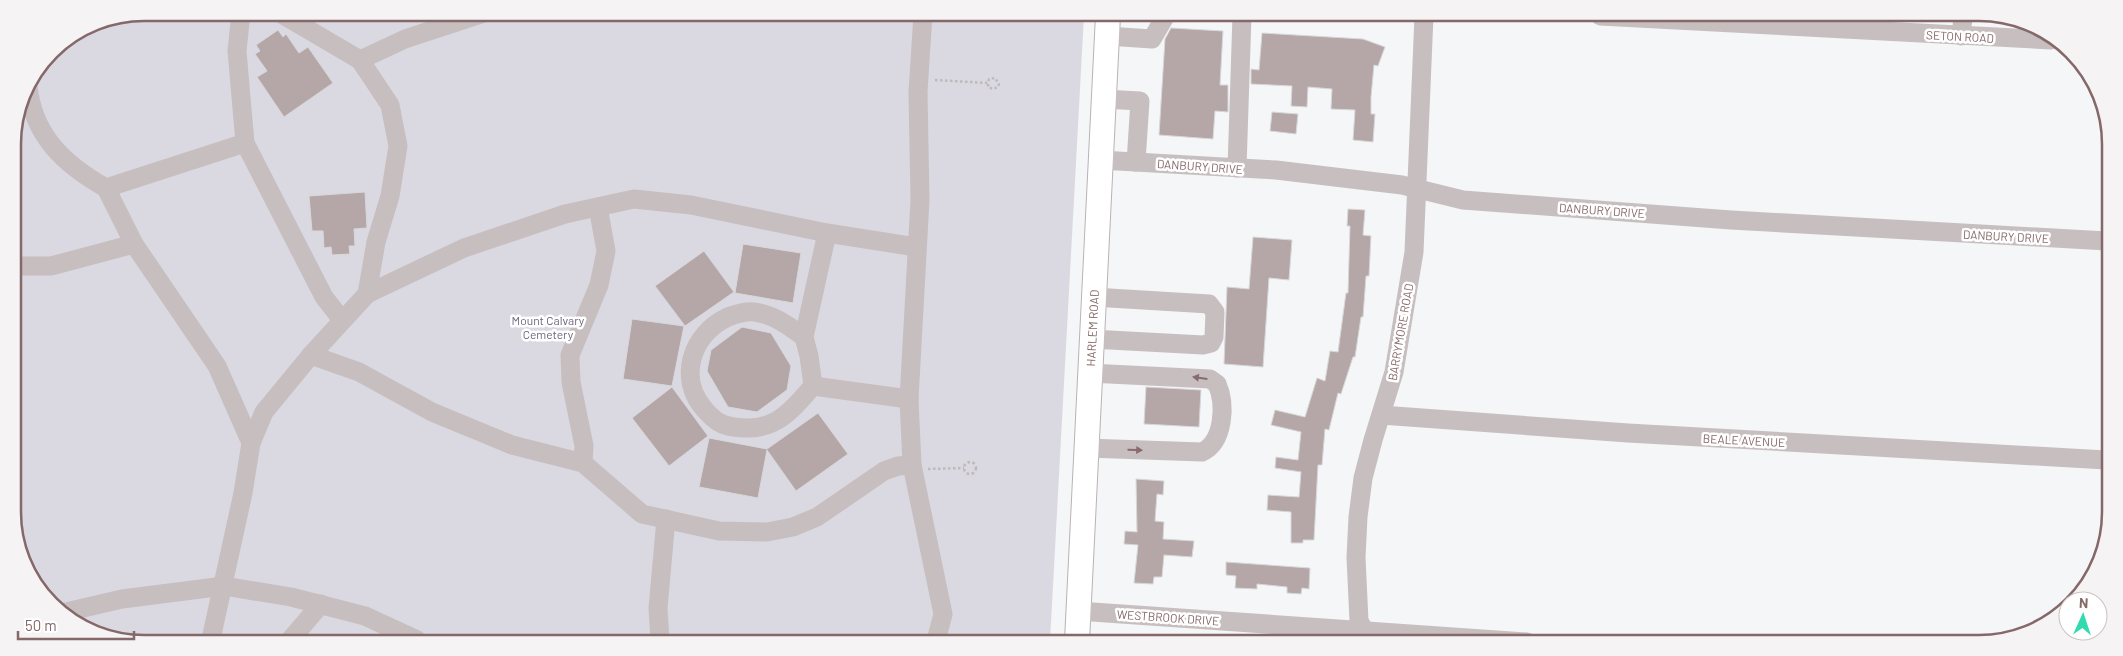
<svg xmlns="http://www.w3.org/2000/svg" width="2123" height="656" viewBox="0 0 2123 656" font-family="Barlow,sans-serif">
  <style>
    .green { fill: #dad9e1 }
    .building { fill: #b5a7a8; stroke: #d7d8d9 }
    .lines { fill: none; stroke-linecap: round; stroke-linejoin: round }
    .major-casing { stroke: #bbb2b2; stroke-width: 26 }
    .path { stroke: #bfb9b9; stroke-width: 2.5; stroke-dasharray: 2.5 2.5; stroke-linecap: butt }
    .minor { stroke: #c7bebf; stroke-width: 19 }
    .major { stroke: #fff; stroke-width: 24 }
    .oneway { fill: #886c6d }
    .labels { text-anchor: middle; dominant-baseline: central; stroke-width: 5; stroke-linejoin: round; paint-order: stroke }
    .street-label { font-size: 12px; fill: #856869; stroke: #fff }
    .park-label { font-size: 12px; fill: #6d677c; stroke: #fff }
    .rim { fill: none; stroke: #856869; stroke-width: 2.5 }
  </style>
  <rect width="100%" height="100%" fill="#f5f6f8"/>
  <polygon class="green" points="144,13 1084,15 1050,641 110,639 45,599 15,537 13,136 23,93 51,51 94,22"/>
  <g class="building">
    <polygon points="1171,28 1223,31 1220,85 1228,85 1228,112 1215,111 1213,139 1159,135 1165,39"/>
    <polygon points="278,30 283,37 286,34 299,53 308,47 333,83 284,117 257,77 267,71 255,54 260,51 256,45"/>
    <polygon points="1262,33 1363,39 1385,47 1378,66 1374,65 1371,97 1371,114 1375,114 1373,142 1353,140 1355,110 1331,109 1332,89 1308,87 1307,107 1291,106 1292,86 1251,84 1251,69 1259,70"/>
    <polygon points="1272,112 1298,114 1296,134 1270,131"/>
    <polygon points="365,192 367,228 354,229 355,246 349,246 350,254 332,255 331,247 324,248 323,231 312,231 309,196"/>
    <polygon points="1348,209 1365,210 1363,235 1371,236 1369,276 1366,276 1363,317 1361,317 1355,357 1353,357 1341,394 1338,393 1329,430 1325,429 1322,465 1318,465 1314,540 1303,540 1303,543 1291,543 1291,512 1267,510 1268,495 1299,497 1301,472 1275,468 1276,457 1298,460 1301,432 1271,425 1275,410 1305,417 1317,378 1325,381 1330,351 1338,352 1346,293 1348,293 1350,226 1347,226"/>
    <polygon points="1253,237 1292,240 1289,280 1269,278 1263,367 1224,364 1227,287 1249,289"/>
    <polygon points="743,244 801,253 793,303 735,293"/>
    <polygon points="704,251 734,292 685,326 655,286"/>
    <polygon points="632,319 684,326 672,386 623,379"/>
    <polygon points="742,327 771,333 791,366 787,390 757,412 728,407 707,371 711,350"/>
    <polygon points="672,387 708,436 669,466 632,418"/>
    <polygon points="1146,387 1201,390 1199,427 1144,424"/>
    <polygon points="818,413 848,454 796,491 767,450 758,498 699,487 709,438 767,449"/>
    <polygon points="1136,479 1164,481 1163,495 1157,494 1155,521 1164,522 1163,539 1194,541 1192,557 1164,555 1162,577 1154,577 1153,584 1134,583 1138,545 1124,544 1125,531 1137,532"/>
    <polygon points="1226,562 1310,568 1309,589 1302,588 1301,594 1287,593 1287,587 1257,584 1257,589 1235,588 1236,576 1226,575"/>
  </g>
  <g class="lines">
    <defs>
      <polyline id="major" points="1077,641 1108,15"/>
    </defs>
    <use href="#major" class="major-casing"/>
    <g class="path">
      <polyline points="935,80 988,83 989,79 995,78 999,84 998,87 993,89 988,87 988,83"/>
      <circle cx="970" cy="468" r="6"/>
      <polyline points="928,469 964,468"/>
    </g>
    <g class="minor">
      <polyline points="241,13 237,51 245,143 324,297 342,320"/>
      <polyline points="923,14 918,92 920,200 909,399 912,465 943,614 936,641"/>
      <polyline points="1600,16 2051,40"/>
      <polyline points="1107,36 1152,39 1166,15"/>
      <polyline points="1961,36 1963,17"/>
      <polyline points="360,60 405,39 484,13"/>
      <path d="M 28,86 C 33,136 65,165 106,188 L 245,143"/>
      <polyline points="1103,99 1140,101 1136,162"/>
      <polyline points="1100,160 1276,170 1402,185 1463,200 1731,220 2107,241"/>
      <polyline points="1237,168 1242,15"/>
      <polyline points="106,188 134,244 217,366 251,443"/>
      <polyline points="827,233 804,337 809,356 813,386 909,399"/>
      <polyline points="13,266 51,266 134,244"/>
      <polyline points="367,294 464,248 565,214 634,199 691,205 827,233 916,247"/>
      <path d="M 804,337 C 789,326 773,314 754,312 C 745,311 736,314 728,317 C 691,334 677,379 705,410 C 713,419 721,426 734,427 C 747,429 762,428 774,422 C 789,415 802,398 813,386"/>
      <polyline points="1091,339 1203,345 1211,343 1214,337 1215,312 1209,304 1093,297"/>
      <polyline points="311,355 359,372 432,412 512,445 583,463 642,514 719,531 767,532 793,527 817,517 884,471 898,466 912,465"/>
      <polyline points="1381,415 1628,433 2106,460"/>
      <path d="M 1086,448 L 1202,452 C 1224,442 1226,404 1217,384 L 1210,379 L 1089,373"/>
      <polyline points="583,463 584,446 571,382 570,355 599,285 606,251 598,207"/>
      <polyline points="1078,611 1527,642"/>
      <polyline points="66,612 122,599 224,586 291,597 365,616 417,640"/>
      <polyline points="211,639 243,493 251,443 264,412 311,355 367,294 376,242 390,196 398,146 390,105 360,60 280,13"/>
      <polyline points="291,639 321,604"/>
      <polyline points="660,640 658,608 666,519"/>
      <polyline points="1371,642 1359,621 1356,557 1358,517 1363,478 1373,440 1394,372 1414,252 1424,16"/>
    </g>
    <use href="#major" class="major"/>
  </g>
  <defs><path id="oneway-solid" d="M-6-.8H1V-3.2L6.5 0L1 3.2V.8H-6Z" transform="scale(1.25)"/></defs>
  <g class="oneway">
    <use href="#oneway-solid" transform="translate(1200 378) rotate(-172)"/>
    <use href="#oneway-solid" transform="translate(1135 450) rotate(2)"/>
  </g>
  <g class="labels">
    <g class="street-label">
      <text transform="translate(1960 36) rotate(3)">SETON ROAD</text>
      <text transform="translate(1200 166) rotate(4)">DANBURY DRIVE</text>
      <text transform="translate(1602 210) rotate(4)">DANBURY DRIVE</text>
      <text transform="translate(2006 236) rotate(3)">DANBURY DRIVE</text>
      <text transform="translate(1092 328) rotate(-87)">HARLEM ROAD</text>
      <text transform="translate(1400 332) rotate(-80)">BARRYMORE ROAD</text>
      <text transform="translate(1744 440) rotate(3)">BEALE AVENUE</text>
      <text transform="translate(1168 617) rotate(4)">WESTBROOK DRIVE</text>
    </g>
    <g class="park-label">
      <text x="548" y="320">Mount Calvary<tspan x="548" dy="14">Cemetery</tspan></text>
    </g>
  </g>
  <path d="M0 0H2123V656H0ZM144 21H1979A123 123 0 0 1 2102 144V512A123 123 0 0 1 1979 635H144A123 123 0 0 1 21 512V144A123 123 0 0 1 144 21Z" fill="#f5f3f3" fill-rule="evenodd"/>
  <path class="rim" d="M144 21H1979A123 123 0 0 1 2102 144V512A123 123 0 0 1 1979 635H144A123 123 0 0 1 21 512V144A123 123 0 0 1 144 21Z"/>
  <g transform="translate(2083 616) rotate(3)"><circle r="24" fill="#ffffff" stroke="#cec3c3"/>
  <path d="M0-4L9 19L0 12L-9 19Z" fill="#31dbb0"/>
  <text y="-8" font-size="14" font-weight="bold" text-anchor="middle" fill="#856869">N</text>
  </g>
  <path d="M18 631v8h116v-8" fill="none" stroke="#856869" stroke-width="2.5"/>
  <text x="25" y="631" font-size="15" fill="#856869" stroke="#ffffff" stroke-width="4" paint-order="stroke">50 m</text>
</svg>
